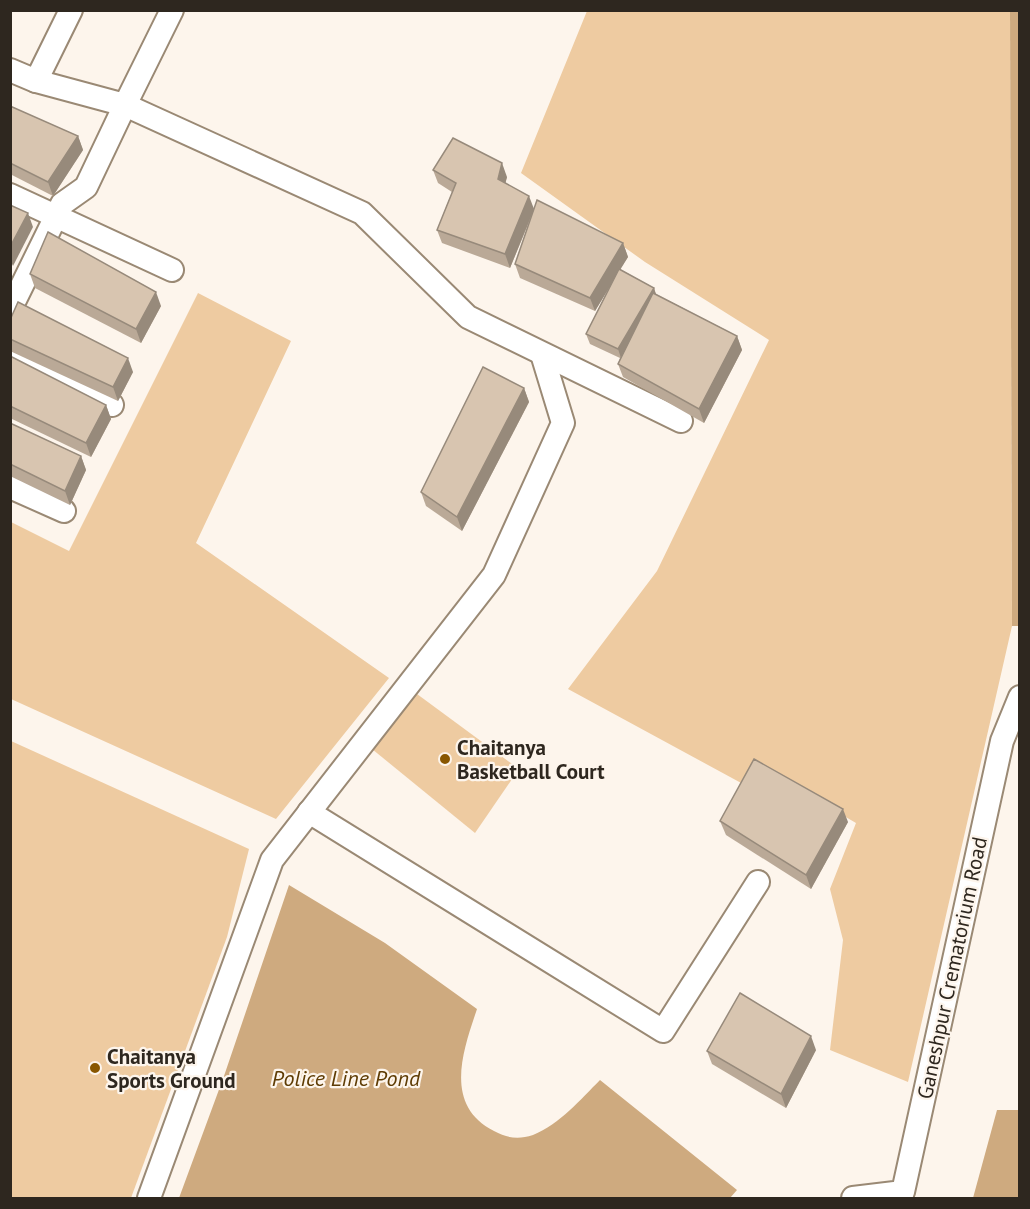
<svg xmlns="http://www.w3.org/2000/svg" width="1030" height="1209" viewBox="0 0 1030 1209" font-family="'PT Sans',sans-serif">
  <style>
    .green { fill: #eecba1 }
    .water { fill: #ceaa7f }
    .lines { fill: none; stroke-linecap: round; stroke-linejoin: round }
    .street-casing { stroke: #9a8974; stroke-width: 26 }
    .street { stroke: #fff; stroke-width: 22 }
    .wall { fill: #baa997 }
    .shaded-wall { fill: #978a7b }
    .building { fill: #d8c5b0; stroke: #978a7b; stroke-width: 1.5 }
    .poi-dot { fill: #895700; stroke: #fdf5ec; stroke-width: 2 }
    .labels { text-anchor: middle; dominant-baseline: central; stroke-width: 4.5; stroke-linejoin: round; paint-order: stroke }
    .poi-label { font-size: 21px; font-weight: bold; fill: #2e271f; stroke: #fdf5ec; text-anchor: start }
    .street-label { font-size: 21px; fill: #2e271f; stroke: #fdf5ec }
    .water-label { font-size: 22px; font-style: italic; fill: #5f3c04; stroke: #fdf5ec }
  </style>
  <rect width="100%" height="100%" fill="#fdf5ec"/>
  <g class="green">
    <polygon points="587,11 1010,11 1012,626 908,1082 830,1050 843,940 830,889 856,823 772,774 743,784 568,689 657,571 769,340 645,262 521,173"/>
    <polygon points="198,293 291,341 196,543 389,678 276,819 11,699 11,522 69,551"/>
    <polygon points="417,694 519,769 475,833 372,749"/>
    <polygon points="11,741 249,849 227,937 131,1198 11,1198"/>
  </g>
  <g class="water">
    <polygon points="1010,11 1020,11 1020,626 1012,626"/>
    <path d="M 289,885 L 385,943 L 477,1009 C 463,1051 443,1105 494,1131 C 507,1138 518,1140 533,1135 C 560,1124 581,1099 600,1080 L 737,1190 L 730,1198 L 179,1198 L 224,1076 Z"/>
    <polygon points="997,1110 1019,1110 1019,1198 973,1198"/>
  </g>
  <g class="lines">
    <defs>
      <g id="street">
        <polyline points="10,70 36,81 125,105 172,10"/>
        <polyline points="36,81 71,10"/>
        <polyline points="10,195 172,270"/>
        <polyline points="10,310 62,204 86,187 125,105 362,213 468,317 681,421"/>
        <polyline points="10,355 112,405"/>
        <polyline points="10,487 64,511"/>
        <polyline points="309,812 663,1031 758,882"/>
        <polyline points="149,1198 272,860 494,575 563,423 542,354"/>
        <polyline points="853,1198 903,1192 1002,741 1020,697"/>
      </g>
    </defs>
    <use href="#street" class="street-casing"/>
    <use href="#street" class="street"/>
  </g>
  <g class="wall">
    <polygon points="10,106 78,136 83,150 53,196 10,174"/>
    <polygon points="433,170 507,177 505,183 534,209 623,243 628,257 620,269 654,288 656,294 737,336 742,350 704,423 623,377 618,364 620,358 590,344 586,334 610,286 595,311 520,278 515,264 532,215 510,268 442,243 437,230 452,192 438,183"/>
    <polygon points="30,274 161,306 141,343 35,288"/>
    <polygon points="10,320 133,372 118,401 10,351"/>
    <polygon points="10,356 106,405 111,419 91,457 10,418"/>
    <polygon points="524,388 529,402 462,531 426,506 421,492"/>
    <polygon points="10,423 81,456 86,470 70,505 10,476"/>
    <polygon points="720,821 848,822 811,889 726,835"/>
    <polygon points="816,1050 786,1108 712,1064 707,1051"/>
  </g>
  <g class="shaded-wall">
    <polygon points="78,136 83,150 53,196 48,182"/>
    <polygon points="502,163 507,177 503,193 498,179"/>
    <polygon points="529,196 534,209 510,268 505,254"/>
    <polygon points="28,213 33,227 13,266 10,260 10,247"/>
    <polygon points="623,243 628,257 595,311 590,298"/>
    <polygon points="654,288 657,298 621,358 618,349"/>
    <polygon points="156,292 161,306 141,343 136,329"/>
    <polygon points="737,336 742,350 704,423 699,409"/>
    <polygon points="128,358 133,372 118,401 113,387"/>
    <polygon points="524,388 529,402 462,531 457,517"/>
    <polygon points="106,405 111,419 91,457 86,443"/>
    <polygon points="81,456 86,470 70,505 65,491"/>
    <polygon points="843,809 848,822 811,889 806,875"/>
    <polygon points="811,1036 816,1050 786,1108 781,1094"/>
  </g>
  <g class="building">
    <polygon points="10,106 78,136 48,182 10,163"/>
    <polygon points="453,138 502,163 498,179 529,196 505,254 437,230 456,183 433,170"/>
    <polygon points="537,200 623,243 590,298 515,264"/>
    <polygon points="10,205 28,213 10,247"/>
    <polygon points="48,232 156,292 136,329 30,274"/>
    <polygon points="619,269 654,288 618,349 586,334"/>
    <polygon points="653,293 737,336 699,409 618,364"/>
    <polygon points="18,302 128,358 113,387 10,339 10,320"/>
    <polygon points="10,356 106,405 86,443 10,406"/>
    <polygon points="483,367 524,388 457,517 421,492"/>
    <polygon points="10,423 81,456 65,491 10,464"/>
    <polygon points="754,759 843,809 806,875 720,821"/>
    <polygon points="740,993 811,1036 781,1094 707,1051"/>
  </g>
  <g class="poi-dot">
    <circle cx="445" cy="759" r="6"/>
    <circle cx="95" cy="1068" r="6"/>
  </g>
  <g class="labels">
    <g class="poi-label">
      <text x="457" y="747">Chaitanya<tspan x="457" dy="24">Basketball Court</tspan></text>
      <text x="107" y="1056">Chaitanya<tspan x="107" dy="24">Sports Ground</tspan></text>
    </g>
    <g class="street-label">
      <text transform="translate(952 968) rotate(-78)">Ganeshpur Crematorium Road</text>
    </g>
    <g class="water-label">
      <text x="346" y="1078">Police Line Pond</text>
    </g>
  </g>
  <rect width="1030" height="1209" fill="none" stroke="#2e271f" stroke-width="24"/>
</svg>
